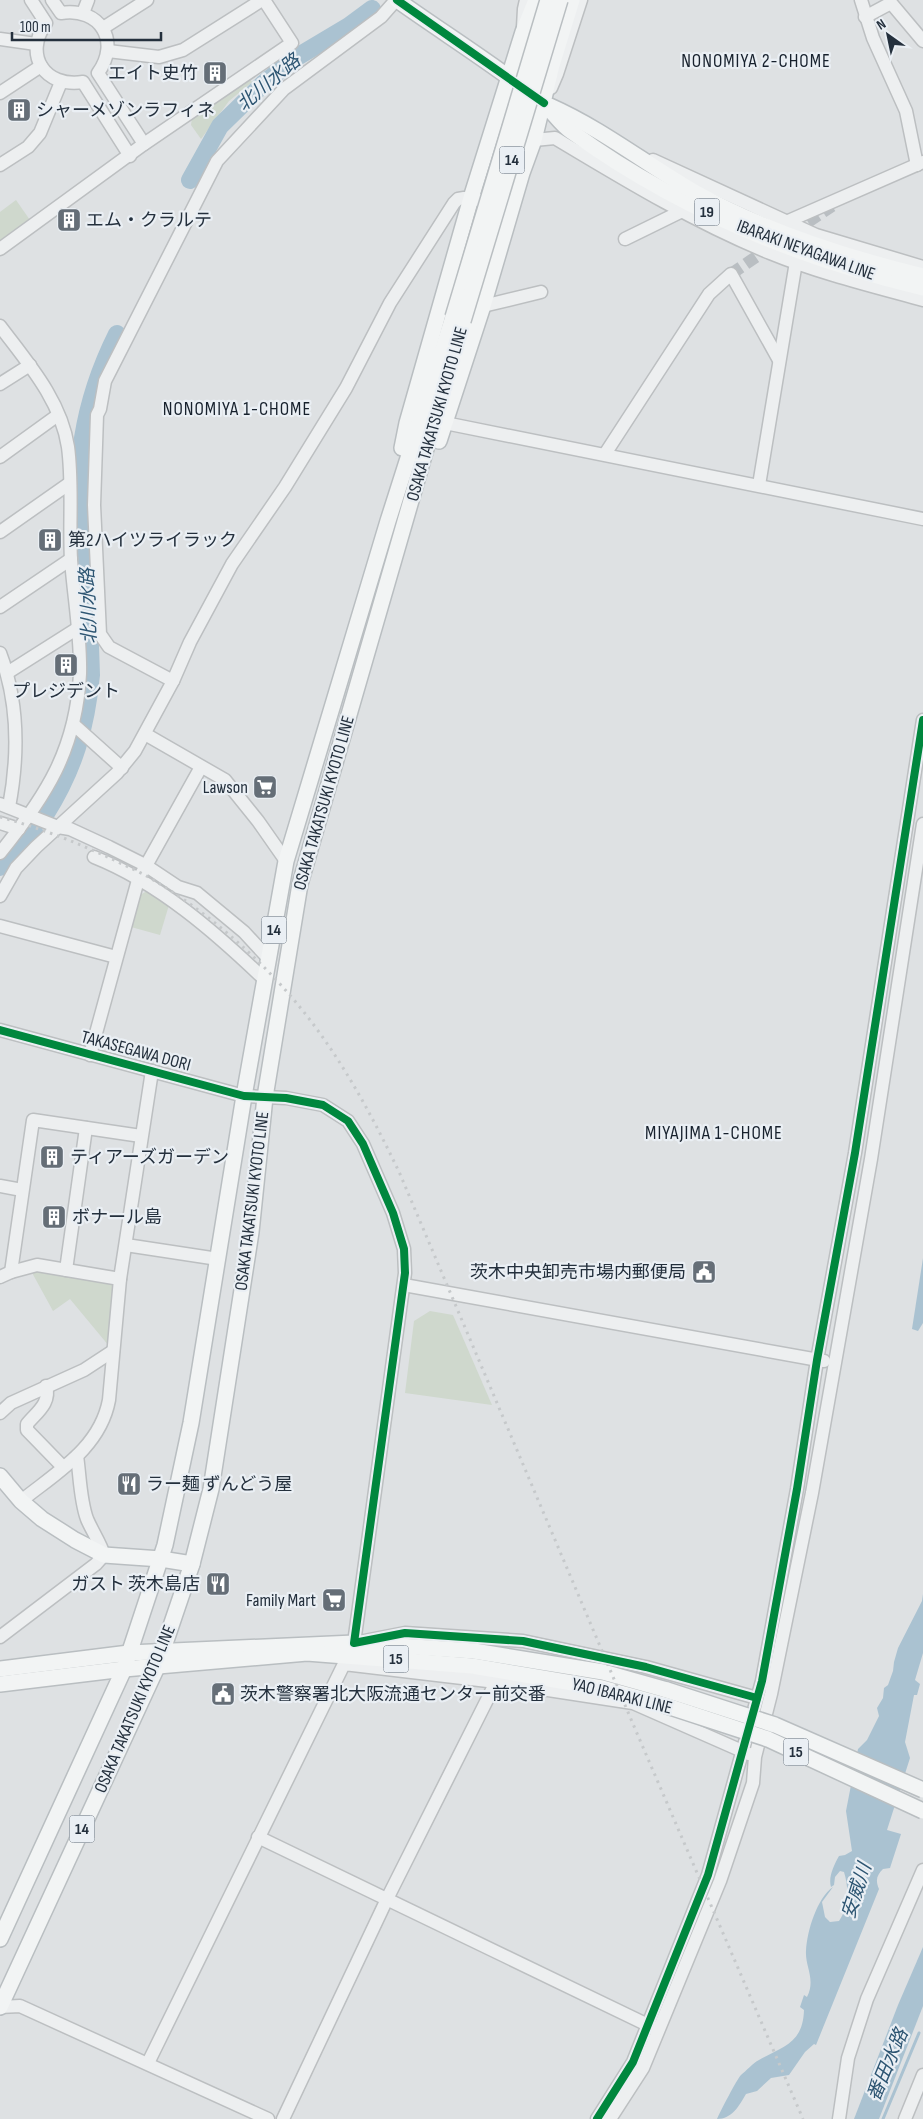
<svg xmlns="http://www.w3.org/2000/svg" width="923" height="2119" viewBox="0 0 923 2119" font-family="'Sofia Sans Condensed','Noto Sans JP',sans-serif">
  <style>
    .green { fill: #cfd8cd }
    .water { fill: #aac2d1 }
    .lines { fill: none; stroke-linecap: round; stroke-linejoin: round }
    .stream { stroke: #aac2d1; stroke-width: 3 }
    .river { stroke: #aac2d1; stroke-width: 18 }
    .minor-tunnel { stroke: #b9bec2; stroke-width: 12; stroke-dasharray: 12 6; stroke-linecap: butt }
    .minor-casing { stroke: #bcbfc1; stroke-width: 15 }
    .major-casing { stroke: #b9bec1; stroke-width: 18 }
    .minor { stroke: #edeff0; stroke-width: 12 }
    .major { stroke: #f2f4f4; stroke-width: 15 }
    .rail { stroke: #c6c9cb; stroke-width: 3; stroke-dasharray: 2.5 5; stroke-linecap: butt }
    .major-bridge-casing { stroke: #b9bec1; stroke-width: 18; stroke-linecap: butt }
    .major-bridge { stroke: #f2f4f4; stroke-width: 15 }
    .cycleway-casing { stroke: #eaeff4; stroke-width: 11 }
    .cycleway { stroke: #00873e; stroke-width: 8 }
    .labels { text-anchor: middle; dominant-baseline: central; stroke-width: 4.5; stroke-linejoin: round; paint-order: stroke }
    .shield { fill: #eaeff4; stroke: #5f6974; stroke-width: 1 }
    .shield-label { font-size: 16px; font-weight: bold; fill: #24303d }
    .poi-label { font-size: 18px; fill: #24303d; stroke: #eaeff4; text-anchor: start }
    .street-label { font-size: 18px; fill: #24303d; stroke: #eaeff4 }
    .neighbourhood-label { font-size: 19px; letter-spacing: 1px; fill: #17212d; stroke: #eaeff4 }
    .water-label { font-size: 19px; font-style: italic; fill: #2d5572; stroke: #eaeff4 }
  </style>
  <rect width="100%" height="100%" fill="#dee1e3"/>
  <g class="green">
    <polygon points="249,78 252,82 229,101 201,139 191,125 192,118"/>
    <polygon points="16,200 32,223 0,241 0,212"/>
    <polygon points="147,891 169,905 160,935 131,927 140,895"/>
    <polygon points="30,1269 114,1284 109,1346 70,1299 53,1311"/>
    <polygon points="430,1311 453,1315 492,1405 405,1393 414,1321"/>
  </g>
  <g class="water">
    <polygon points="923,1258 923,1323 918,1331 912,1329"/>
    <path d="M 923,1594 L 923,1653 L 915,1680 L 920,1684 L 917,1695 L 914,1695 L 905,1742 L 910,1758 L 887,1830 L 901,1834 L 890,1868 L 883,1869 C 877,1875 875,1880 879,1889 L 816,2045 L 814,2044 L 805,2052 L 789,2075 L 771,2078 L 757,2091 L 746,2094 C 739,2106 732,2119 717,2119 C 720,2112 737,2079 741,2075 C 746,2071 753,2063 759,2060 C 784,2046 803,2043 804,2010 L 800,2007 L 804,1995 L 807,1997 C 816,1979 805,1967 806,1951 C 807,1931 817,1898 833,1887 L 822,1902 L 825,1917 L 830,1922 L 839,1921 C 849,1907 849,1888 844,1872 L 840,1871 L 835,1877 L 834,1885 L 831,1887 C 828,1877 834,1865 839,1856 L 845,1855 L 852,1851 L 846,1811 L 858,1749 L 867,1740 L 879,1716 L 877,1708 L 883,1698 L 884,1688 L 888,1685 L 893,1671 L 894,1662 L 898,1648 L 922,1601 Z"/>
    <polygon points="923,1947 923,2006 879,2119 854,2119 898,2005"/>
  </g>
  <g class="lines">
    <polyline class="stream" points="883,2119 919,2033"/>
    <g class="river">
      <polyline points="190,180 220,126 264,83 297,57 349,26 372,9"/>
      <path d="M 45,815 C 74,769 86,728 91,675 L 83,438 C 89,400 100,368 117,334"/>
      <polyline points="0,867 34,831"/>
    </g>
    <g class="minor-tunnel">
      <polyline points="793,232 832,206"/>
      <polyline points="731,274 772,246"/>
    </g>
    <defs>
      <g id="minor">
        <path d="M 31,0 L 46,23 C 23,55 45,88 83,82 L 130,156"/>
        <path d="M 52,0 L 61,13 C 100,7 121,41 98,73 L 144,144"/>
        <polyline points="861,0 873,38 906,111 917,165"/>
        <polyline points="83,13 88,0"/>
        <polyline points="865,17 891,3 923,41"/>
        <polyline points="523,27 524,9 526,0"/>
        <polyline points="103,28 147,0"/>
        <polyline points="0,39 36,44"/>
        <polyline points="108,51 159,57 183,50 262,0"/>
        <polyline points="551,88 557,74 581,0"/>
        <polyline points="0,93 41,66"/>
        <path d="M 534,140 L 555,138 C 625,180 694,222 770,253 C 819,273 872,286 923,300"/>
        <polyline points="653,160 816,235 923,267"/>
        <polyline points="0,165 28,147 40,133 61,82"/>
        <polyline points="786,222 923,162"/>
        <polyline points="625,239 680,212"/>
        <polyline points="0,249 144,144 292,43 264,0"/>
        <polyline points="483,306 541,292"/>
        <path d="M 0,326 C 27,362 61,400 68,447 C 73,484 69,523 71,560 C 74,598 81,636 80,674 C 76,750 46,796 0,853"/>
        <polyline points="0,384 30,365"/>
        <polyline points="445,423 923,519"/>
        <polyline points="605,454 709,294 731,274 779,360"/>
        <polyline points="0,457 58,415"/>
        <polyline points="759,485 796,262"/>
        <polyline points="0,532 70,483"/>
        <polyline points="0,607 71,559"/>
        <path d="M 0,653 C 19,703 19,754 9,807"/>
        <polyline points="7,673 78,628"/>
        <polyline points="173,681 109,647 100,634 94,505 97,415 100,409 105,381 217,161 284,89 381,17 396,0"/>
        <polyline points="73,724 122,768"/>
        <polyline points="145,734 225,780 258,821 286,861"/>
        <polyline points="0,804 58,827 70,829 109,847 145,865 178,887 197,893 244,932 269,959"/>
        <polyline points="0,823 19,829"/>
        <path d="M 94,857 C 159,883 215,932 265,980"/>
        <polyline points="0,896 16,868 36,847 117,773 135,751 173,681 190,642 232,564 285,487 346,388 390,303 454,203 458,199 464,198 497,202"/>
        <polyline points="0,926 116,957"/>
        <polyline points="0,1030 244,1096 286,1098 323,1105 348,1121 363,1144 393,1213 404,1249 405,1273 354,1643 405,1633 523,1641 646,1667 757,1698"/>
        <polyline points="90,1055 138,880 201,767"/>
        <polyline points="0,1186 22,1190"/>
        <polyline points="126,1245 218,1259"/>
        <polyline points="66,1270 86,1128"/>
        <polyline points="11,1272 33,1120 141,1136"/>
        <polyline points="0,1277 11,1272 37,1265 120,1279"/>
        <polyline points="404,1285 824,1361"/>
        <path d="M 46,1386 C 51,1403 37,1412 27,1424 L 27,1430 L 63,1467"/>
        <polyline points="0,1413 11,1403 84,1370 113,1351"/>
        <path d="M 21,1501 C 57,1472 100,1448 109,1400 L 120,1279 L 152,1071"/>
        <path d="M 0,1637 L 96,1564 L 104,1555 C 100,1542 92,1531 87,1519 C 80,1500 80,1476 77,1456"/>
        <polyline points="258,1837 654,2028"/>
        <polyline points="0,2007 20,2006 268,2119"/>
        <polyline points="148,2063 344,1664 496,1682 633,1703 749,1754"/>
        <polyline points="283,2119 387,1899 496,1682"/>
        <polyline points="597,2119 633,2062 708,1875 762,1681 797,1489 817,1360 855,1153 923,720"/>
        <polyline points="610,2119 643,2068 720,1881 753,1783 755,1757 771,1694 812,1493 871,1159 923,824"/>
        <polyline points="839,2119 848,2058 867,1999 923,1870"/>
        <polyline points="905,2119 923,2075"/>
      </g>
      <g id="major">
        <path d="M 397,0 C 445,34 496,66 542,102 C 553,111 560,124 572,132 C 677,208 797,258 923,288"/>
        <path d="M 550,106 C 602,129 647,165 696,193 C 767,232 845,257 923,276"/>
        <polyline points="439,441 483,306 522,173 534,140 552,65 572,0"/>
        <polyline points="402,448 407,423 471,198 523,32 536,0"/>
        <polyline points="0,1476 21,1501 42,1519 75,1540 104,1555 161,1559 192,1564"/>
        <polyline points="0,1669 129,1653 354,1643 474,1651 603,1672 667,1690"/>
        <polyline points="0,1684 124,1669 307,1653 472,1666 602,1688 664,1705"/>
        <polyline points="0,1939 124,1669 165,1545 191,1423 244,1096 286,861 388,521 453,317"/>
        <polyline points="0,2007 157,1667 192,1564 211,1489 251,1232 265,1097 300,884 463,321"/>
      </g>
    </defs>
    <use href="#minor" class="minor-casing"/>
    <use href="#major" class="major-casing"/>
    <use href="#minor" class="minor"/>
    <use href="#major" class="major"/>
    <path class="rail" d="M 0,817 C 40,828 79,843 116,861 C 128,867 140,872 150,878 C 205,910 259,957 299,1006 C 340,1056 372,1115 400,1174 L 636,1731 L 803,2119"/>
    <defs>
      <g id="major-bridge">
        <polyline points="453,317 548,0"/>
        <polyline points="463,321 560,0"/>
        <polyline points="667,1690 775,1725 923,1790"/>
        <polyline points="664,1705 768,1739 923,1811"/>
      </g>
    </defs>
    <use href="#major-bridge" class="major-bridge-casing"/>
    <use href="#major-bridge" class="major-bridge"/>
    <defs>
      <g id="cycleway">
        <polyline points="397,0 544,103"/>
        <polyline points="0,1030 244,1096 286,1098 323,1105 348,1121 363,1144 393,1213 404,1249 405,1273 354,1643 405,1633 523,1641 646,1667 757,1698"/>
        <polyline points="597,2119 633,2062 708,1875 762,1681 797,1489 817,1360 855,1153 923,720"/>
      </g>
    </defs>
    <use href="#cycleway" class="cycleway-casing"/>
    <use href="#cycleway" class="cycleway"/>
  </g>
  <defs>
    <symbol id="building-square" viewBox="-11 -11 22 22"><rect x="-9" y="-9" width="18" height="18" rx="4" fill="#656e77" stroke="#eaeff4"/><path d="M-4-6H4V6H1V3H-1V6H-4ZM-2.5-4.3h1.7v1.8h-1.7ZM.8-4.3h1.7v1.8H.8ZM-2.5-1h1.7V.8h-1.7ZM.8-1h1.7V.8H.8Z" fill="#fff"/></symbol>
    <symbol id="supermarket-square" viewBox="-11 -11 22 22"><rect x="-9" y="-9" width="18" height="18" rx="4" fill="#656e77" stroke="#eaeff4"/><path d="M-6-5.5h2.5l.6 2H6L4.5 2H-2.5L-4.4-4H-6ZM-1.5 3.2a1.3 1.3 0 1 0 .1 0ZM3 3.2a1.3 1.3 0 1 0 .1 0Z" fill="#fff"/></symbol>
    <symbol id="civic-square" viewBox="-11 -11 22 22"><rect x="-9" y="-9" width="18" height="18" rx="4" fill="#656e77" stroke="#eaeff4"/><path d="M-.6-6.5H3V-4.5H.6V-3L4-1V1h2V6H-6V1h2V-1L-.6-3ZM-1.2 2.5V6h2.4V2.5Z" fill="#fff"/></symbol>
    <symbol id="restaurant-square" viewBox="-11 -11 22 22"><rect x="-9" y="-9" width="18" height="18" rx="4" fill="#656e77" stroke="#eaeff4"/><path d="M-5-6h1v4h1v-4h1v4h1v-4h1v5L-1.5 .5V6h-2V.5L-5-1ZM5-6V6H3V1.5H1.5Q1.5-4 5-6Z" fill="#fff"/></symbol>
  </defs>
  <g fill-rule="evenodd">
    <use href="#building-square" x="201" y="59" width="28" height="28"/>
    <use href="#building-square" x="5" y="96" width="28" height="28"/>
    <use href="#building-square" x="55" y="206" width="28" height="28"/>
    <use href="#building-square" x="36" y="526" width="28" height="28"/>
    <use href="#building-square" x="52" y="651" width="28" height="28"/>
    <use href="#supermarket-square" x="251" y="773" width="28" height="28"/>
    <use href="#building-square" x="38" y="1143" width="28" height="28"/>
    <use href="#building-square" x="40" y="1203" width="28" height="28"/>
    <use href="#civic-square" x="690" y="1258" width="28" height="28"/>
    <use href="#restaurant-square" x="115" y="1470" width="28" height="28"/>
    <use href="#restaurant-square" x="204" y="1570" width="28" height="28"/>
    <use href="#supermarket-square" x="320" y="1586" width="28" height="28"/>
    <use href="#civic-square" x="209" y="1680" width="28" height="28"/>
  </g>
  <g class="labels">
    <g class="shield">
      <rect x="499.5" y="146.5" width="25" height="27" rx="4"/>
      <rect x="694.5" y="198.5" width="25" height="27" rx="4"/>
      <rect x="261.5" y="916.5" width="25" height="27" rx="4"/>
      <rect x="383.5" y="1645.5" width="25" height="27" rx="4"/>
      <rect x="783.5" y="1738.5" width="25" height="27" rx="4"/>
      <rect x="69.5" y="1815.5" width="25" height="27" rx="4"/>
    </g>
    <g class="shield-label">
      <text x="512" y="160">14</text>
      <text x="707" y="212">19</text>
      <text x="274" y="930">14</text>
      <text x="396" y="1659">15</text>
      <text x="796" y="1752">15</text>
      <text x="82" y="1829">14</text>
    </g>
    <g class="poi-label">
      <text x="198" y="73" text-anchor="end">エイト史竹</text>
      <text x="36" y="110">シャーメゾンラフィネ</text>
      <text x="86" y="220">エム・クラルテ</text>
      <text x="68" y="540">第2ハイツライラック</text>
      <text x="66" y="691" text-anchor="middle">プレジデント</text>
      <text x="248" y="787" text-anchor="end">Lawson</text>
      <text x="70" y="1157">ティアーズガーデン</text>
      <text x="72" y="1217">ボナール島</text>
      <text x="686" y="1272" text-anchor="end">茨木中央卸売市場内郵便局</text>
      <text x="146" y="1484">ラー麺 ずんどう屋</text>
      <text x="200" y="1584" text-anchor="end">ガスト 茨木島店</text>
      <text x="316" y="1600" text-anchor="end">Family Mart</text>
      <text x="240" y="1694">茨木警察署北大阪流通センター前交番</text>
    </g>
    <g class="street-label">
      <text transform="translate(806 250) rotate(20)">IBARAKI NEYAGAWA LINE</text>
      <text transform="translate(437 414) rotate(-74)">OSAKA TAKATSUKI KYOTO LINE</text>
      <text transform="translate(324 803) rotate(-74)">OSAKA TAKATSUKI KYOTO LINE</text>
      <text transform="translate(136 1051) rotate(15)">TAKASEGAWA DORI</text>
      <text transform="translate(252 1201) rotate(-83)">OSAKA TAKATSUKI KYOTO LINE</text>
      <text transform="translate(622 1696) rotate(14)">YAO IBARAKI LINE</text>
      <text transform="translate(135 1709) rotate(-67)">OSAKA TAKATSUKI KYOTO LINE</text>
    </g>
    <g class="neighbourhood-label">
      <text x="756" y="61">NONOMIYA 2-CHOME</text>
      <text x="237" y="409">NONOMIYA 1-CHOME</text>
      <text x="714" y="1133">MIYAJIMA 1-CHOME</text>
    </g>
    <g class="water-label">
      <text transform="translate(269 83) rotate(-40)">北川水路</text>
      <text transform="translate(89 606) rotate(-92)">北川水路</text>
      <text transform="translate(857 1891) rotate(-72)">安威川</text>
      <text transform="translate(888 2065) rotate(-67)">番田水路</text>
    </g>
  </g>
  <g transform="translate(888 35) rotate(327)" stroke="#eaeff4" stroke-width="4" paint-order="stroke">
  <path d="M0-4L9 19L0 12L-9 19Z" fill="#24303d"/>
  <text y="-8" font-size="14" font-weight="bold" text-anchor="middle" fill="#24303d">N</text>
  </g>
  <path d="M12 32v8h149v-8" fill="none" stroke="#24303d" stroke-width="2.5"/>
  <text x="20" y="32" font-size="15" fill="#24303d" stroke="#eaeff4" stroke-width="4" paint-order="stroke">100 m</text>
</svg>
